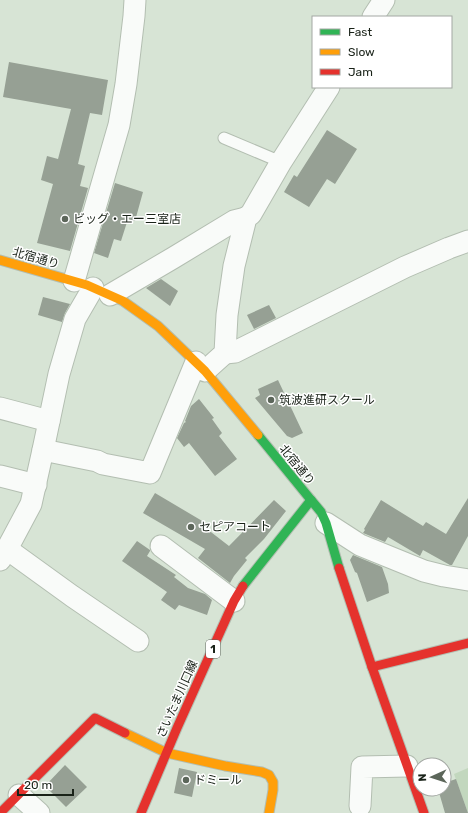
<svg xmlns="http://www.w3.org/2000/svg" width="468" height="813" viewBox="0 0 468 813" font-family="Rubik,'Noto Sans JP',sans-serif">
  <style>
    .green { fill: #c2d7be }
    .building { fill: #96a094 }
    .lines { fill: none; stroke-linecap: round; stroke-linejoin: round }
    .lane-casing { stroke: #b3beb1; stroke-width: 13 }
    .street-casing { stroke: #b3beb1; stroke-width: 23 }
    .fast-casing { stroke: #b3beb1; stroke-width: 11 }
    .slow-casing { stroke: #b3beb1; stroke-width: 11 }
    .jam-casing { stroke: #b3beb1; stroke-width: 11 }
    .lane { stroke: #f9fbf9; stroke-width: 11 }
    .street { stroke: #f9fbf9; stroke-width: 21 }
    .fast { stroke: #30b455; stroke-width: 9 }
    .slow { stroke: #ff9f0a; stroke-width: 9 }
    .jam { stroke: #e5322d; stroke-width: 9 }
    .poi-dot { fill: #5c665a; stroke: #fff; stroke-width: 1.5 }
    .labels { text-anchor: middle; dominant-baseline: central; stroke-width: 3; stroke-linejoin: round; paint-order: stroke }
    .shield { fill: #fff; stroke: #5e645d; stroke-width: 1 }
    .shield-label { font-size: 11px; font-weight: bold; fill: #192218 }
    .poi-label { font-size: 12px; fill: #192218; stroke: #fff; text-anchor: start }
    .street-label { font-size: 12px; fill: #192218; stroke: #fff }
  </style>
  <rect width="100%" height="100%" fill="#d7e4d5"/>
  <polygon class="green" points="468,768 468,813 454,774"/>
  <g class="building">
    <polygon points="9,62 108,80 102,115 90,113 78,164 85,166 80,186 88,188 70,251 37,243 53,184 41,180 47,156 58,159 71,109 3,97"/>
    <polygon points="327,130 357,149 335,184 327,179 309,207 284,192 294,175 297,177"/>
    <polygon points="115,183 143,192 135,221 128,219 121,241 114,239 108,258 94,253"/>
    <polygon points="161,279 178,291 170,306 146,288"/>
    <polygon points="43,297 70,304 65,313 62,322 38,315"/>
    <polygon points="269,305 276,318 254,329 247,315"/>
    <polygon points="278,380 303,433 292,438 287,436 255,398 260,395 258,389"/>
    <polygon points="199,399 214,418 212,419 222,433 219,436 237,459 215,476 189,443 184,447 177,438 184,423 186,422 185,421 191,406"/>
    <polygon points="155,493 209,525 207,529 229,546 274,500 286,511 264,539 245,558 247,560 234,576 230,583 198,558 205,549 143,513"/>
    <polygon points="468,498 468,536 452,565 450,565 423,550 420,556 388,537 385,542 363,533 365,530 364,529 381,500 423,526 426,522 446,534"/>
    <polygon points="137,541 150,550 150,551 147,556 176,575 174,577 188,588 205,594 212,600 207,615 179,605 175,610 161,600 167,592 122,561"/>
    <polygon points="353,555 382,567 388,584 389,593 367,602 357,573 355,572 350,560"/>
    <polygon points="65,765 87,787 66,807 45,786"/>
    <polygon points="179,768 197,772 192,797 174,793"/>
    <polygon points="456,779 468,813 445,813 438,789 444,789 444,783"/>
  </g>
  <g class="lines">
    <defs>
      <polyline id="lane" points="224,138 281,162"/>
      <g id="street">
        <polyline points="373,17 384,0"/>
        <polyline points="74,281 119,125 126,84 134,16 135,0"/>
        <polyline points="110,295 173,258 234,221 246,218"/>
        <polyline points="225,353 235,352 405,267 449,248 468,241"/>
        <polyline points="205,371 225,353 227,315 234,266 246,218 251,214 281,162 329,87"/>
        <polyline points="0,408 49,421"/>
        <polyline points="43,450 97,461 103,464 150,473 196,362"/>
        <polyline points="0,476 36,485"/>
        <polyline points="326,523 360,545 424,571 444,576 468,580"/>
        <polyline points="161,546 234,601"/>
        <polyline points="7,549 72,596 138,641"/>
        <polyline points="0,560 7,549 31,504 43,450 59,374 75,319 93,288"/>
        <polyline points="19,795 39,813"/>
        <polyline points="360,806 362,767 407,766"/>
      </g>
      <g id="fast">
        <polyline points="258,435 311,500"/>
        <polyline points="243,586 311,500 321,512 326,523 339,568"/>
      </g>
      <g id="slow">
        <polyline points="0,260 87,285 123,301 158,326 205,371 258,435"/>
        <polyline points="125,733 167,753 225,766 262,772 269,775 273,782 273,790 269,813"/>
      </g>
      <g id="jam">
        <polyline points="339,568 372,667 468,643"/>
        <polyline points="372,667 424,813"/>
        <polyline points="0,813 95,718 125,733"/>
        <polyline points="141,813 177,728 234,601 243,586"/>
      </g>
    </defs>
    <use href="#lane" class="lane-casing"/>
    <use href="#street" class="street-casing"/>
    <use href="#fast" class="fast-casing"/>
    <use href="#slow" class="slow-casing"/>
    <use href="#jam" class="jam-casing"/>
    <use href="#lane" class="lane"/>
    <use href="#street" class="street"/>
    <use href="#fast" class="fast"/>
    <use href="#slow" class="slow"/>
    <use href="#jam" class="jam"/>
  </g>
  <g class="poi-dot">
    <circle cx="65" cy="219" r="4"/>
    <circle cx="271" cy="400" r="4"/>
    <circle cx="191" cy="527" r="4"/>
    <circle cx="186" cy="780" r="4"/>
  </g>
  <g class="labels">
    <rect class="shield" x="206" y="640" width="14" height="18" rx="3"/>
    <g class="shield-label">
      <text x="213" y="649">1</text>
    </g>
    <g class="poi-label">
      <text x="73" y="219">ビッグ・エー三室店</text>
      <text x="279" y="400">筑波進研スクール</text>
      <text x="199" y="527">セピアコート</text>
      <text x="194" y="780">ドミール</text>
    </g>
    <g class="street-label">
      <text transform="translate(36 258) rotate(16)">北宿通り</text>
      <text transform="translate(297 465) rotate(51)">北宿通り</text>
      <text transform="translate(177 699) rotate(-66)">さいたま川口線</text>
    </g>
  </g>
  <rect x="312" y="16" width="140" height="72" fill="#ffffff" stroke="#a3a7a3"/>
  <rect x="320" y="29" width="20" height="6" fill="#30b455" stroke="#a3a7a3"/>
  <text x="348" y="36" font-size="12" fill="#192218">Fast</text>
  <rect x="320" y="49" width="20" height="6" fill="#ff9f0a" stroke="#a3a7a3"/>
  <text x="348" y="56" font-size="12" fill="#192218">Slow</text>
  <rect x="320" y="69" width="20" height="6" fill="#e5322d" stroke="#a3a7a3"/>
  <text x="348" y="76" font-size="12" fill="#192218">Jam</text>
  <g transform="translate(432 777) rotate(267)"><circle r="19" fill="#ffffff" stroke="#a3a7a3"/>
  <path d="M0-3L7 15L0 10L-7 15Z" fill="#5c665a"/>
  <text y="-6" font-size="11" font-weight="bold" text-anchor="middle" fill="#192218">N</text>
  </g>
  <path d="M18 789v6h55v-6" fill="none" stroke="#192218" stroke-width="2"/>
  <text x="24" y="789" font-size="12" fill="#192218" stroke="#ffffff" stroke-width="3" paint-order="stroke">20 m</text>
</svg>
